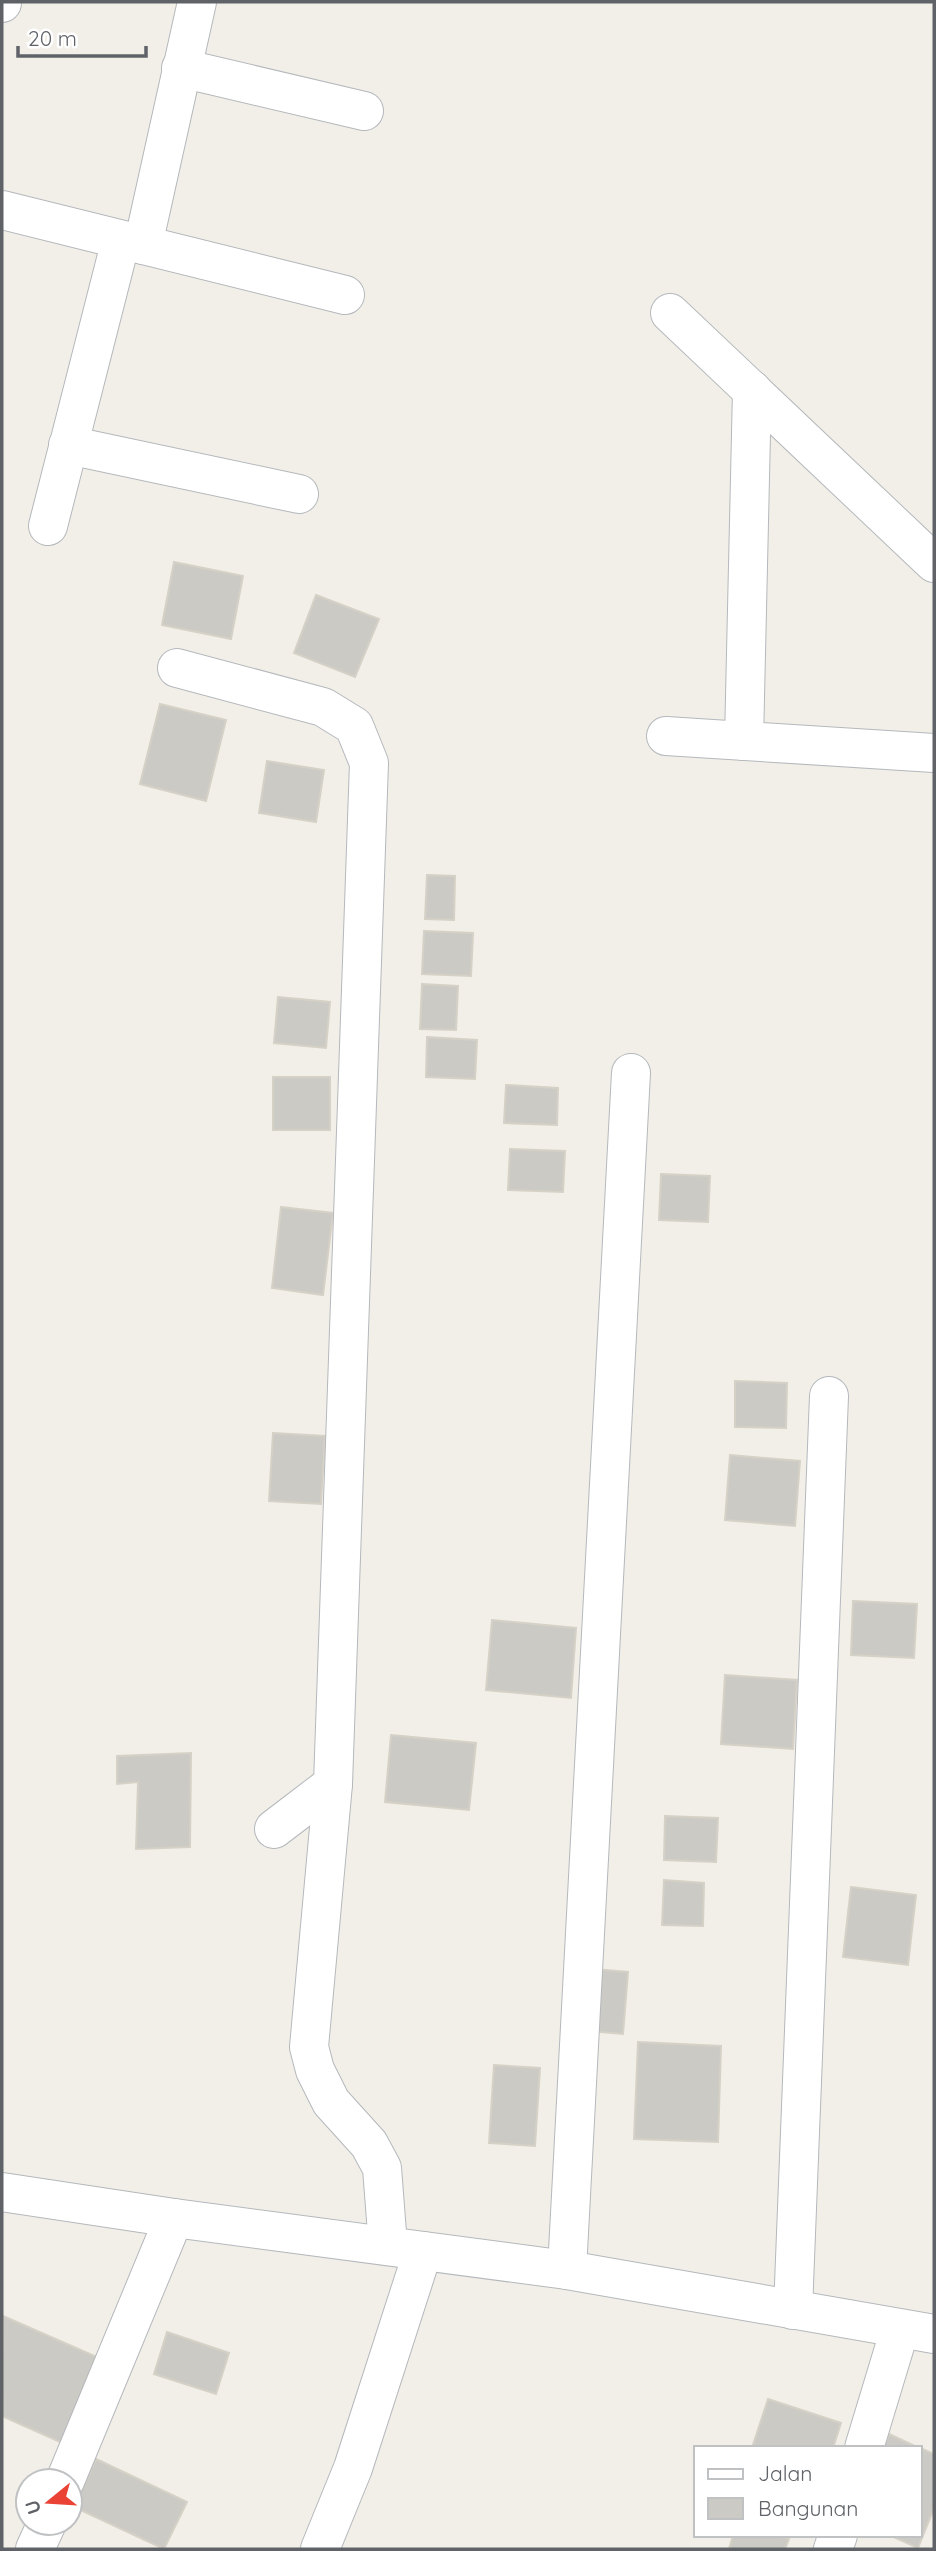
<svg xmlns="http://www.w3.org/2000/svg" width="936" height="2551" viewBox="0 0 936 2551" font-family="Quicksand,sans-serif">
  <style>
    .building { fill: #cccac5; stroke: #d6d1c6; stroke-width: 2 }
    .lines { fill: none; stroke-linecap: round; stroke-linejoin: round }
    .minor-casing { stroke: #b5b8bc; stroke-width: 40 }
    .minor { stroke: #fff; stroke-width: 38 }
  </style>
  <rect width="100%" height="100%" fill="#f1efe8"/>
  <g class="building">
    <polygon points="174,562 243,576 231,639 162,625"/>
    <polygon points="316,595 379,619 355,677 294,653"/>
    <polygon points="160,704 226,720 206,801 140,784"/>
    <polygon points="267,761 324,770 316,822 259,813"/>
    <polygon points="427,875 455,876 454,920 425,919"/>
    <polygon points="424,931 473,933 471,976 422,974"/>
    <polygon points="422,984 458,986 456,1030 420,1029"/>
    <polygon points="278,997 330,1002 326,1048 274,1043"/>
    <polygon points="427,1037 477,1040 475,1079 426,1077"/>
    <rect x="273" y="1077" width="57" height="53"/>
    <polygon points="506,1085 558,1088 557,1125 504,1123"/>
    <polygon points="510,1149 565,1151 563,1192 508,1190"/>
    <polygon points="661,1174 710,1176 708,1222 659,1220"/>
    <polygon points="281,1207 333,1213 323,1295 272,1288"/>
    <polygon points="735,1381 787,1383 786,1428 735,1427"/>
    <polygon points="273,1433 325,1436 321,1504 269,1501"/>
    <polygon points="730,1455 800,1461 795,1526 725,1520"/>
    <polygon points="853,1601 917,1604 914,1658 851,1655"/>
    <polygon points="492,1620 576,1628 571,1698 486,1690"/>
    <polygon points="725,1675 797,1680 793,1749 721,1744"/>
    <polygon points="391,1735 476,1743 469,1810 385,1802"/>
    <polygon points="191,1753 190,1847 136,1849 138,1782 117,1784 117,1756"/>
    <polygon points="665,1816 718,1818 716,1862 664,1860"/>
    <polygon points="664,1880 704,1883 703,1926 662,1925"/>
    <polygon points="851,1887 916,1895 908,1965 843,1957"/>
    <polygon points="594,1969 628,1972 623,2034 589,2031"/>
    <polygon points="638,2042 721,2046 718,2142 634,2139"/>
    <polygon points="494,2065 540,2068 535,2146 489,2143"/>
    <polygon points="3,2316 106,2361 69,2446 2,2416"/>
    <polygon points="167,2332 229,2353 216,2394 154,2374"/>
    <polygon points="768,2399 841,2423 833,2448 752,2448"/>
    <polygon points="889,2434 919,2448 883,2448"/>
    <polygon points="920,2448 934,2454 934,2508 918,2548 889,2535 920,2535"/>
    <polygon points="96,2459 187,2502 164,2549 74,2507"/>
    <polygon points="733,2535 778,2535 789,2539 785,2549 729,2549"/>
  </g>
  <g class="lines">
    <defs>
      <g id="minor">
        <polyline points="2,3 2,2"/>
        <polyline points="181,68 364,111"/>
        <polyline points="2,210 345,295"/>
        <polyline points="143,245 197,2"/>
        <polyline points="670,313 934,563"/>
        <polyline points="68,445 299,494"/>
        <polyline points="48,526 121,240"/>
        <polyline points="177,668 323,707 354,726 369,763 333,1784 309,2047 315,2070 331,2102 369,2144 382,2168 388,2246"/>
        <polyline points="666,736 934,753"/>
        <polyline points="744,741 752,390"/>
        <polyline points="274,1829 333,1784"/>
        <polyline points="2,2192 174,2218 567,2270 934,2334"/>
        <polyline points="567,2270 631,1073"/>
        <polyline points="793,2310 829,1396"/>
        <polyline points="864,2448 900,2329"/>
        <polyline points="65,2481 174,2218"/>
        <polyline points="35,2549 47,2523"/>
        <polyline points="320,2549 353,2468 423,2251"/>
        <polyline points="833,2549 838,2535"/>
      </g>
    </defs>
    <use href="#minor" class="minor-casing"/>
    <use href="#minor" class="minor"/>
  </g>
  <rect width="936" height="2551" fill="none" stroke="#5f6368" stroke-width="7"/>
  <rect x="694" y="2446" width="228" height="91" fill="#ffffff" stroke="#bfc1c3" stroke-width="2"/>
  <rect x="708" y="2469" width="35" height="10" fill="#ffffff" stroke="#bfc1c3" stroke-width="2"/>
  <text x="758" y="2481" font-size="21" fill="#5f6368">Jalan</text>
  <rect x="708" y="2498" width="35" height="21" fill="#cccac5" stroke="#bfc1c3" stroke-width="2"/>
  <text x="758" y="2516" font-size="21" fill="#5f6368">Bangunan</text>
  <g transform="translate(49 2502) rotate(252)"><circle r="33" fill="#ffffff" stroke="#bfc1c3" stroke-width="2"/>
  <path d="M0-5L12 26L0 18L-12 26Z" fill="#ea4335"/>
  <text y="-10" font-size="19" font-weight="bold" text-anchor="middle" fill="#5f6368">U</text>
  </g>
  <path d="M18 46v10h128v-10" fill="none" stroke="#5f6368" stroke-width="3.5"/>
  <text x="28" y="46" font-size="21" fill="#5f6368" stroke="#ffffff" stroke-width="5" paint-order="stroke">20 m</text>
</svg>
